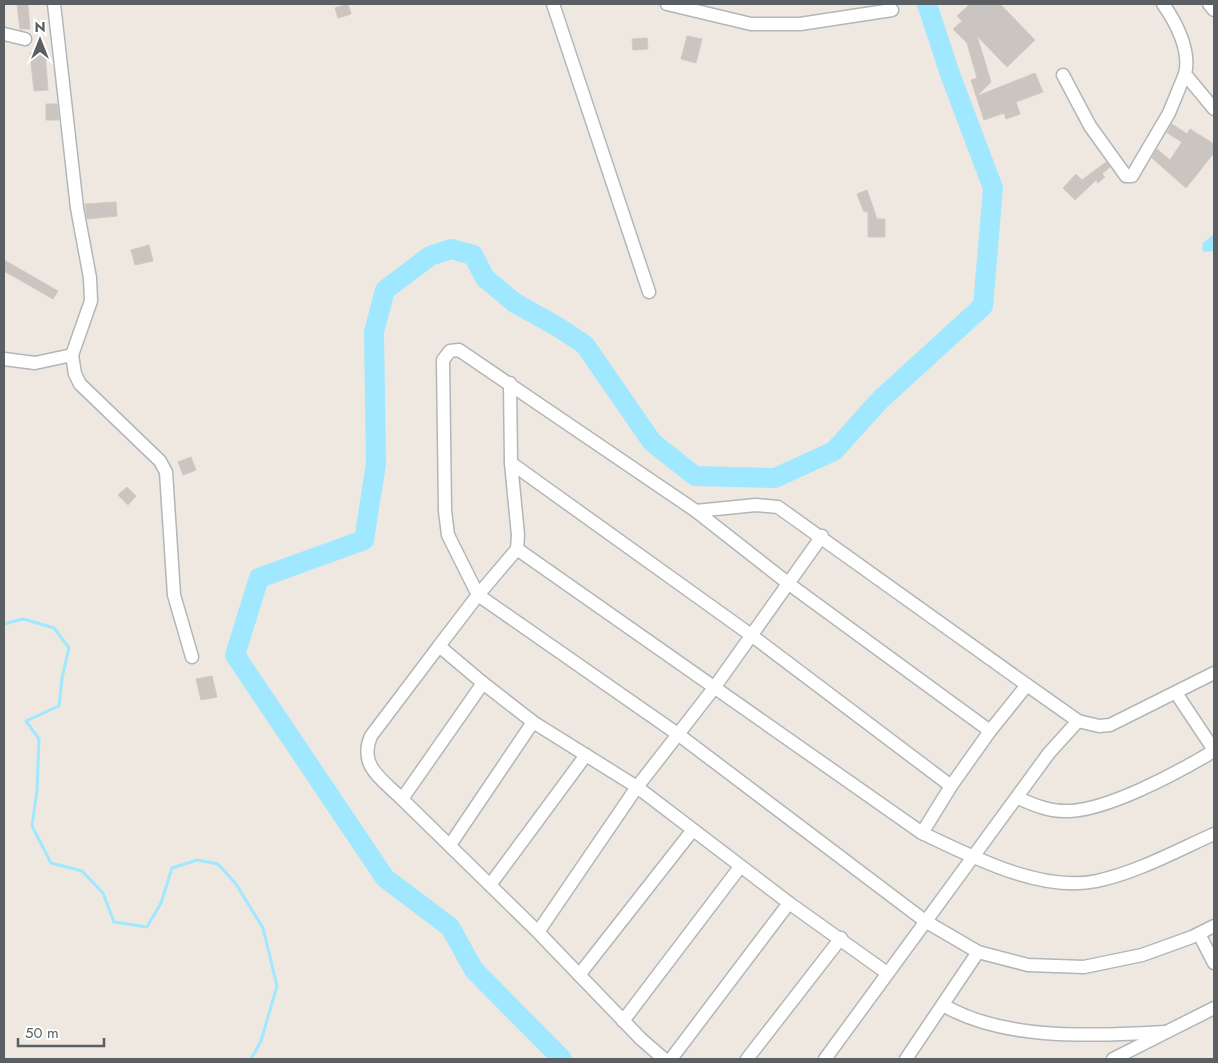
<svg xmlns="http://www.w3.org/2000/svg" width="1218" height="1063" viewBox="0 0 1218 1063" font-family="Jost,sans-serif">
  <style>
    .water { fill: #9fe8ff }
    .lines { fill: none; stroke-linecap: round; stroke-linejoin: round }
    .stream { stroke: #9fe8ff; stroke-width: 3 }
    .river { stroke: #9fe8ff; stroke-width: 20 }
    .building { fill: #cac5c0; stroke: #d2c9bf }
    .minor-casing { stroke: #b2b6b9; stroke-width: 15 }
    .minor { stroke: #fff; stroke-width: 12 }
  </style>
  <rect width="100%" height="100%" fill="#eee8e1"/>
  <polygon class="water" points="1214,234 1214,251 1204,252 1202,249 1203,243"/>
  <g class="lines">
    <polyline class="stream" points="4,624 23,619 54,628 69,648 62,678 59,706 26,721 39,739 37,790 32,826 51,863 82,871 103,893 114,922 147,927 161,903 172,868 197,860 218,864 236,884 263,928 277,986 261,1041 251,1059"/>
    <polyline class="river" points="562,1059 474,970 450,927 385,878 235,655 259,578 364,540 376,464 374,332 385,290 430,256 451,249 473,255 485,278 515,303 558,327 585,345 652,442 695,476 775,478 834,451 881,399 983,306 993,188 950,74 927,4"/>
  </g>
  <g class="building">
    <polygon points="17,4 28,5 30,29 20,29"/>
    <polygon points="348,4 351,14 338,18 335,8"/>
    <polygon points="970,4 1000,4 1035,40 1007,67 977,36 991,82 977,96 1035,73 1043,92 1016,102 1020,114 1006,119 1004,113 984,120 971,80 977,78 967,43 953,29 962,21 957,16"/>
    <polygon points="687,36 702,39 696,63 681,59"/>
    <polygon points="647,38 648,49 633,50 632,39"/>
    <polygon points="45,52 48,90 34,91 30,53"/>
    <polygon points="46,104 57,104 59,120 46,120"/>
    <polygon points="1172,124 1187,134 1190,129 1214,144 1214,153 1186,188 1152,158 1157,149 1170,160 1182,142 1167,133"/>
    <polygon points="1106,162 1110,167 1102,174 1105,177 1098,183 1096,180 1075,200 1063,188 1076,174 1082,180"/>
    <polygon points="867,190 877,219 885,219 885,237 868,237 868,211 864,212 857,194"/>
    <polygon points="116,202 117,216 87,219 85,204"/>
    <polygon points="149,245 153,261 135,265 131,250"/>
    <polygon points="4,260 58,291 53,299 4,271"/>
    <polygon points="191,457 196,470 183,475 178,462"/>
    <polygon points="127,487 136,496 128,505 118,495"/>
    <polygon points="212,676 217,697 201,700 196,679"/>
  </g>
  <g class="lines">
    <defs>
      <g id="minor">
        <polyline points="553,4 649,292"/>
        <polyline points="667,4 751,24 800,24 892,10"/>
        <path d="M 1163,4 C 1176,22 1191,51 1185,74 L 1214,109"/>
        <polyline points="1209,4 1214,10"/>
        <polyline points="4,34 25,39"/>
        <polyline points="1063,75 1090,126 1126,176 1132,176 1169,113 1185,74"/>
        <polyline points="72,355 75,374 80,384 160,461 166,472 174,595 192,657"/>
        <polyline points="4,359 35,363 72,355 91,301 90,278 77,208 54,4"/>
        <polyline points="510,383 511,463"/>
        <polyline points="696,511 756,505 778,507 1027,685 990,731 951,786 922,833"/>
        <path d="M 517,549 L 922,833 C 971,856 1041,893 1097,881 C 1138,872 1176,851 1214,834"/>
        <polyline points="483,683 439,646 478,595 517,549 518,535 511,463 751,635 951,786"/>
        <polyline points="1027,685 1078,721"/>
        <polyline points="990,731 789,584 696,511 459,350 450,351 443,360 445,511 448,535 478,595 679,735 925,921 978,952 1028,965 1084,967 1142,955 1192,937 1214,926"/>
        <path d="M 1018,798 C 1034,805 1050,812 1069,811 C 1107,810 1173,775 1207,755 L 1214,750 L 1176,693"/>
        <path d="M 402,799 C 382,779 358,766 371,736 L 439,646"/>
        <polyline points="450,845 533,722"/>
        <polyline points="490,885 586,755"/>
        <polyline points="789,903 637,787 533,722 483,683 402,799 538,932 637,787 714,688 822,536"/>
        <polyline points="538,932 641,1039 664,1059"/>
        <polyline points="1199,934 1214,963"/>
        <polyline points="579,975 692,831"/>
        <path d="M 943,1005 C 1006,1042 1096,1035 1166,1032"/>
        <polyline points="623,1021 740,867"/>
        <polyline points="671,1059 789,903 887,973"/>
        <polyline points="747,1059 841,938"/>
        <polyline points="825,1059 1049,753 1078,721 1099,726 1110,725 1214,673"/>
        <polyline points="906,1059 978,952"/>
        <polyline points="1113,1059 1214,1008"/>
      </g>
    </defs>
    <use href="#minor" class="minor-casing"/>
    <use href="#minor" class="minor"/>
  </g>
  <rect width="1218" height="1063" fill="none" stroke="#595f63" stroke-width="10"/>
  <g transform="translate(40 40)" stroke="#ffffff" stroke-width="4" paint-order="stroke">
  <path d="M0-4L9 19L0 12L-9 19Z" fill="#595f63"/>
  <text y="-8" font-size="14" font-weight="bold" text-anchor="middle" fill="#595f63">N</text>
  </g>
  <path d="M18 1038v8h86v-8" fill="none" stroke="#595f63" stroke-width="2.5"/>
  <text x="25" y="1038" font-size="15" fill="#595f63" stroke="#ffffff" stroke-width="4" paint-order="stroke">50 m</text>
</svg>
